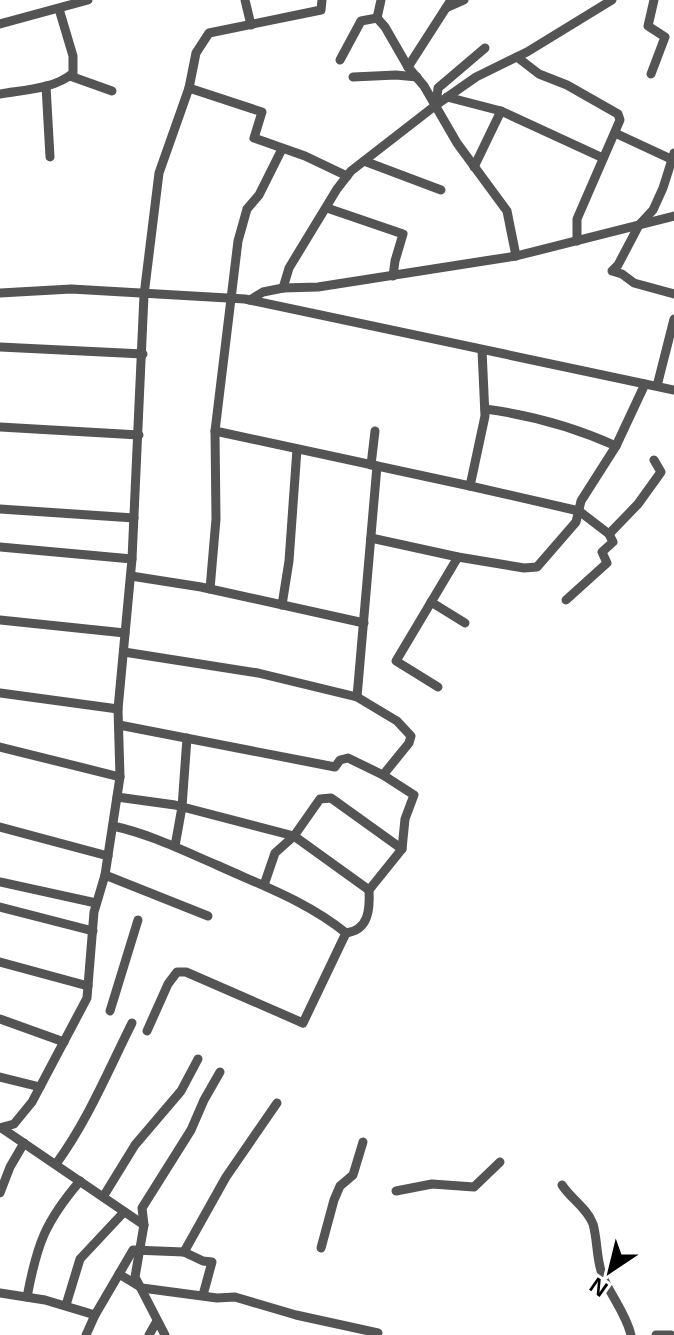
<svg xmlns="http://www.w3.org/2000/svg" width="674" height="1335" viewBox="0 0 674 1335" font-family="Arial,sans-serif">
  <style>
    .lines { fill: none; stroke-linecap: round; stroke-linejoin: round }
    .minor { stroke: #545454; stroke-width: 9 }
  </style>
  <rect width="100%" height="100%" fill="#fff"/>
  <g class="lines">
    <g class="minor">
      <polyline points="245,0 251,25"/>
      <polyline points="381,0 377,18 385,27 408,67 424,86 457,143 507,211 516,256"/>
      <polyline points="446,8 464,0"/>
      <polyline points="0,24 88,0"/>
      <polyline points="517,57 539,74 567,85 618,114 620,120 577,219 577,241"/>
      <polyline points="340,60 361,21 377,18"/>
      <polyline points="408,67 451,0"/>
      <polyline points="651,74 665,37 648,26 654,0"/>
      <polyline points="70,76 112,91"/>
      <polyline points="353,77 396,75 417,77"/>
      <polyline points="46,86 50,157"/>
      <polyline points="189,88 262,112 254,138 305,156 347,176"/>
      <path d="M 0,94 C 23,90 55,89 73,73 L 73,56 L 59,9"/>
      <polyline points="447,97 501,111 603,158"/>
      <polyline points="436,105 438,88 485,48"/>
      <polyline points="615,133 673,160"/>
      <polyline points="674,153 663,188 653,210 639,225 618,265 612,271 622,274 634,283 674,294"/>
      <polyline points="364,161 441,190"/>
      <polyline points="474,167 501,111"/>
      <polyline points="327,208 403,234 395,261 393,276"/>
      <polyline points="283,288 289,268 337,189 351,171 436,105 476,77 527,52 612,0"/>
      <polyline points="0,293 71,289 245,299 674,390"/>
      <polyline points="250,300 263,292 283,288 318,287 516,256 674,216"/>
      <polyline points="0,347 143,354"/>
      <polyline points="657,386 674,319"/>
      <path d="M 485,409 C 531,415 574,427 616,446"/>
      <polyline points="0,427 139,435"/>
      <polyline points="215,431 470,486 485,416 482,350"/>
      <polyline points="371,465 375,431"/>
      <polyline points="470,486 579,511 609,534 638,504 661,472 654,460"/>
      <polyline points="0,509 134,518"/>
      <polyline points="371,538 458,557 524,568 537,567 576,522 581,501 616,446 645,384"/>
      <polyline points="0,547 132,559"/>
      <polyline points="131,576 201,587 364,623"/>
      <polyline points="210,589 216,519 215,431 238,241 247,209 259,195 282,149"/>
      <polyline points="566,600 607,563 602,552 613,542 609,534"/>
      <polyline points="431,602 465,623"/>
      <polyline points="282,605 289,561 297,449"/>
      <polyline points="0,620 125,633"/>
      <polyline points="124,652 258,673 357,697 377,466"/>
      <polyline points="438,687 396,661 458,557"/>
      <polyline points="0,693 118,709"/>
      <polyline points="119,725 335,767 340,760 348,758 383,775 409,743 411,736 397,721 357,697"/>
      <polyline points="0,747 120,777"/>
      <polyline points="117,797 175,805 294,836 320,799 331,798 402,849"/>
      <path d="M 113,826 C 150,834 184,851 219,866 C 263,886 308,902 346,933 L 303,1023 L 186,972 L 177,972 L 168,984 L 147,1031"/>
      <polyline points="0,827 108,856"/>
      <polyline points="175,846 182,807 187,738"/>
      <polyline points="105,875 208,916"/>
      <polyline points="0,882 96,903"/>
      <polyline points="264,885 275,853 294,836 369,890 402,849 405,819 414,795 383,775"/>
      <polyline points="0,907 93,931"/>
      <path d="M 346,933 C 369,930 370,909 369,890"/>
      <polyline points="0,962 88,986"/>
      <polyline points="110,1011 138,920"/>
      <polyline points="0,1019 64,1042"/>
      <polyline points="0,1077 40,1087"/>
      <polyline points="0,1128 14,1124 32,1102 87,998 94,912 105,875 120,777 118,709 132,559 144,295 159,173 189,88 196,53 209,33 321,10 322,0"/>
      <polyline points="3,1129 144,1225"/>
      <path d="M 56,1164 C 88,1120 108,1071 132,1023"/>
      <path d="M 562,1185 C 571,1199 587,1208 593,1224 C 598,1241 596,1263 604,1279 C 613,1299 626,1314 631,1335"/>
      <polyline points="396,1191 432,1184 474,1187 500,1162"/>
      <polyline points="0,1193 10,1167 24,1143"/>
      <polyline points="103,1197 135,1145 181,1091 198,1059"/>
      <polyline points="321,1248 334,1200 340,1186 353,1175 363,1142"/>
      <polyline points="184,1252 226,1177 277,1103"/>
      <polyline points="119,1274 133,1250 184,1252 203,1261 212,1262 203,1295"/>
      <polyline points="0,1293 45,1300 95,1315 119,1274 142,1288 217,1298 235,1297 296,1315 378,1333"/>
      <path d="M 27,1297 C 37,1244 45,1222 80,1181"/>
      <polyline points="66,1305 80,1259 124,1212"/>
      <polyline points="86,1335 95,1315"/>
      <polyline points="149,1335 157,1321"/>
      <polyline points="165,1335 135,1277 144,1225 142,1208 191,1130 204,1100 220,1072"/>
      <polyline points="656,1335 671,1335"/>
    </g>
  </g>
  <g transform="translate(610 1271) rotate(215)" stroke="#ffffff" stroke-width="6" paint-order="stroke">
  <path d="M0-6L14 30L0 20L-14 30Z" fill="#000000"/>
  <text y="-12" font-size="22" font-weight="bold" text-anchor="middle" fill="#000000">N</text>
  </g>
</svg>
